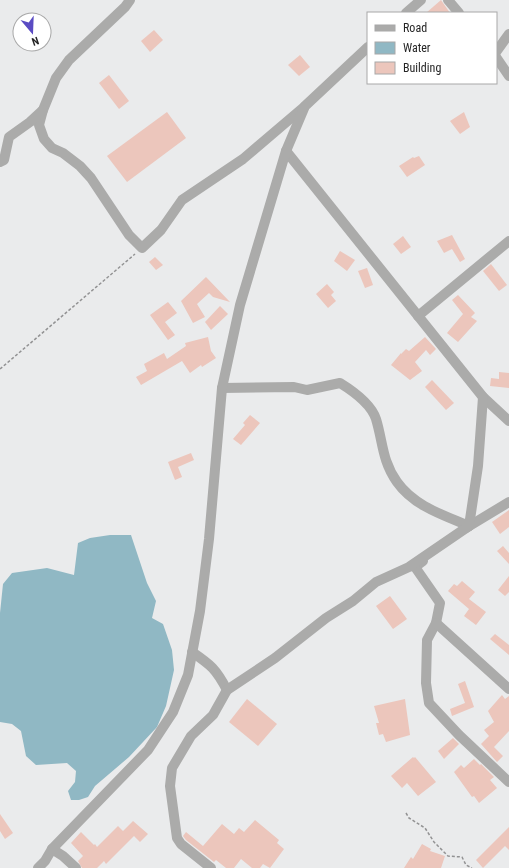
<svg xmlns="http://www.w3.org/2000/svg" width="509" height="868" viewBox="0 0 509 868" font-family="'Roboto Condensed',sans-serif">
  <style>
    .water { fill: #90b8c4 }
    .building { fill: #ecc6bc }
    .lines { fill: none; stroke-linecap: round; stroke-linejoin: round }
    .path { stroke: #929293; stroke-width: 1.5; stroke-dasharray: 3 2; stroke-linecap: butt }
    .minor { stroke: #ababaa; stroke-width: 10 }
  </style>
  <rect width="100%" height="100%" fill="#eaebec"/>
  <polygon class="water" points="110,535 131,535 147,583 156,601 152,618 163,624 172,650 174,670 166,706 157,727 129,757 95,786 88,797 79,800 71,800 68,791 75,782 76,771 67,763 36,765 26,756 21,731 12,724 0,722 0,613 3,584 12,573 47,568 74,575 78,543 90,538"/>
  <g class="building">
    <polygon points="441,0 450,13 426,13"/>
    <polygon points="154,30 163,40 150,52 141,41"/>
    <polygon points="300,55 310,67 299,76 288,65"/>
    <polygon points="109,75 129,101 119,109 99,83"/>
    <polygon points="167,112 186,138 127,182 107,156"/>
    <polygon points="464,112 470,127 460,134 450,121"/>
    <polygon points="419,156 425,165 407,177 399,166 413,157 414,158"/>
    <polygon points="452,235 465,259 460,262 452,249 444,253 437,241"/>
    <polygon points="403,236 411,247 401,254 393,244"/>
    <polygon points="340,251 355,260 347,271 334,261"/>
    <polygon points="155,257 163,265 156,270 149,262"/>
    <polygon points="491,264 507,285 499,291 483,271"/>
    <polygon points="367,268 373,285 365,288 358,271"/>
    <polygon points="206,277 230,302 213,297 209,293 197,304 205,317 193,323 181,301"/>
    <polygon points="327,284 334,292 331,295 336,301 328,308 316,294"/>
    <polygon points="458,295 475,313 471,317 477,321 458,342 447,333 463,314 452,300"/>
    <polygon points="168,302 177,313 165,322 175,335 168,340 150,315"/>
    <polygon points="220,306 228,314 211,330 205,322"/>
    <polygon points="208,337 211,351 216,358 202,367 201,365 190,373 182,361 141,385 136,377 147,371 144,364 164,353 167,359 186,346 185,343"/>
    <polygon points="425,337 436,349 430,355 426,350 415,362 422,371 410,380 391,365 401,353 401,354 406,349 409,351"/>
    <polygon points="499,372 509,373 509,388 490,386 491,378 499,379"/>
    <polygon points="432,380 454,403 446,410 425,387"/>
    <polygon points="250,415 260,423 241,445 233,439 245,425 243,423"/>
    <polygon points="191,453 194,460 178,467 182,477 175,480 168,462"/>
    <polygon points="509,510 509,527 500,534 492,522"/>
    <polygon points="503,546 509,553 509,564 497,551"/>
    <polygon points="509,576 509,592 505,596 498,590"/>
    <polygon points="462,581 475,592 469,599 486,612 476,625 464,616 469,609 448,591 454,584 457,586"/>
    <polygon points="390,596 407,619 393,629 376,606"/>
    <polygon points="495,634 509,645 509,655 490,639"/>
    <polygon points="465,681 474,707 452,716 450,709 465,703 458,684"/>
    <polygon points="502,695 505,699 509,696 509,731 494,747 503,756 497,762 481,744 489,736 484,730 494,722 488,711"/>
    <polygon points="247,699 277,724 258,746 229,722"/>
    <polygon points="405,699 410,735 386,742 383,734 379,735 376,723 379,723 374,706"/>
    <polygon points="453,738 459,744 444,759 438,751"/>
    <polygon points="413,757 414,758 415,757 436,782 418,796 407,783 402,788 391,776"/>
    <polygon points="474,759 480,765 481,764 494,777 490,780 497,788 479,803 474,796 472,797 454,772 461,765 464,768"/>
    <polygon points="0,814 13,833 5,839 0,831"/>
    <polygon points="255,820 279,840 277,843 284,849 270,868 263,864 260,868 252,868 241,859 234,868 226,868 216,860 214,862 186,840 183,836 186,832 203,846 222,824 234,834 239,828 244,832"/>
    <polygon points="133,821 148,834 140,842 134,836 106,864 104,861 97,868 82,868 78,861 83,856 71,843 81,832 94,845 95,844 97,847 118,826 123,831"/>
    <polygon points="509,827 509,850 505,846 483,868 476,860"/>
    <polygon points="422,844 431,849 430,851 445,856 441,868 404,868 411,857 413,859"/>
  </g>
  <g class="lines">
    <g class="path">
      <polyline points="0,369 135,254"/>
      <polyline points="406,813 409,818 425,828 434,842 448,856 462,857 466,865 472,868"/>
    </g>
    <g class="minor">
      <polyline points="130,0 125,7 69,60 56,78 43,110 39,125 44,139 52,148 63,153 80,166 91,178 129,235 142,248 161,230 182,200 243,159 304,107"/>
      <polyline points="448,0 459,13"/>
      <polyline points="406,13 421,0"/>
      <polyline points="496,52 509,34"/>
      <polyline points="496,57 509,76"/>
      <polyline points="286,151 483,397 509,421"/>
      <polyline points="0,162 4,160 9,137 30,122 43,110"/>
      <polyline points="418,316 509,241"/>
      <path d="M 222,388 L 294,387 L 307,390 L 340,383 C 353,391 371,404 376,419 C 383,442 382,461 397,482 C 414,506 443,515 469,526"/>
      <polyline points="466,528 509,502"/>
      <polyline points="423,561 415,567 440,603 436,623 427,640 426,683 429,703 459,735 509,782"/>
      <polyline points="436,623 509,689"/>
      <path d="M 192,652 C 211,665 216,669 227,690"/>
      <polyline points="52,849 63,856 76,868"/>
      <polyline points="38,868 45,861 52,849 148,750 173,712 188,675 200,611 209,539 222,388 240,305 286,151 305,106 368,47"/>
      <polyline points="211,868 181,844 177,838 170,786 172,768 191,736 213,715 227,690 275,658 326,618 353,601 376,582 409,567 469,526 478,466 483,397"/>
    </g>
  </g>
  <rect x="367" y="12" width="130" height="72" fill="#ffffff" stroke="#a8a8a8"/>
  <rect x="375" y="25" width="20" height="6" fill="#ababaa" stroke="#a8a8a8"/>
  <text x="403" y="32" font-size="12" fill="#252525">Road</text>
  <rect x="375" y="42" width="20" height="12" fill="#90b8c4" stroke="#a8a8a8"/>
  <text x="403" y="52" font-size="12" fill="#252525">Water</text>
  <rect x="375" y="62" width="20" height="12" fill="#ecc6bc" stroke="#a8a8a8"/>
  <text x="403" y="72" font-size="12" fill="#252525">Building</text>
  <g transform="translate(32 32) rotate(161)"><circle r="19" fill="#ffffff" stroke="#a8a8a8"/>
  <path d="M0-3L7 15L0 10L-7 15Z" fill="#5a4bc3"/>
  <text y="-6" font-size="11" font-weight="bold" text-anchor="middle" fill="#252525">N</text>
  </g>
</svg>
